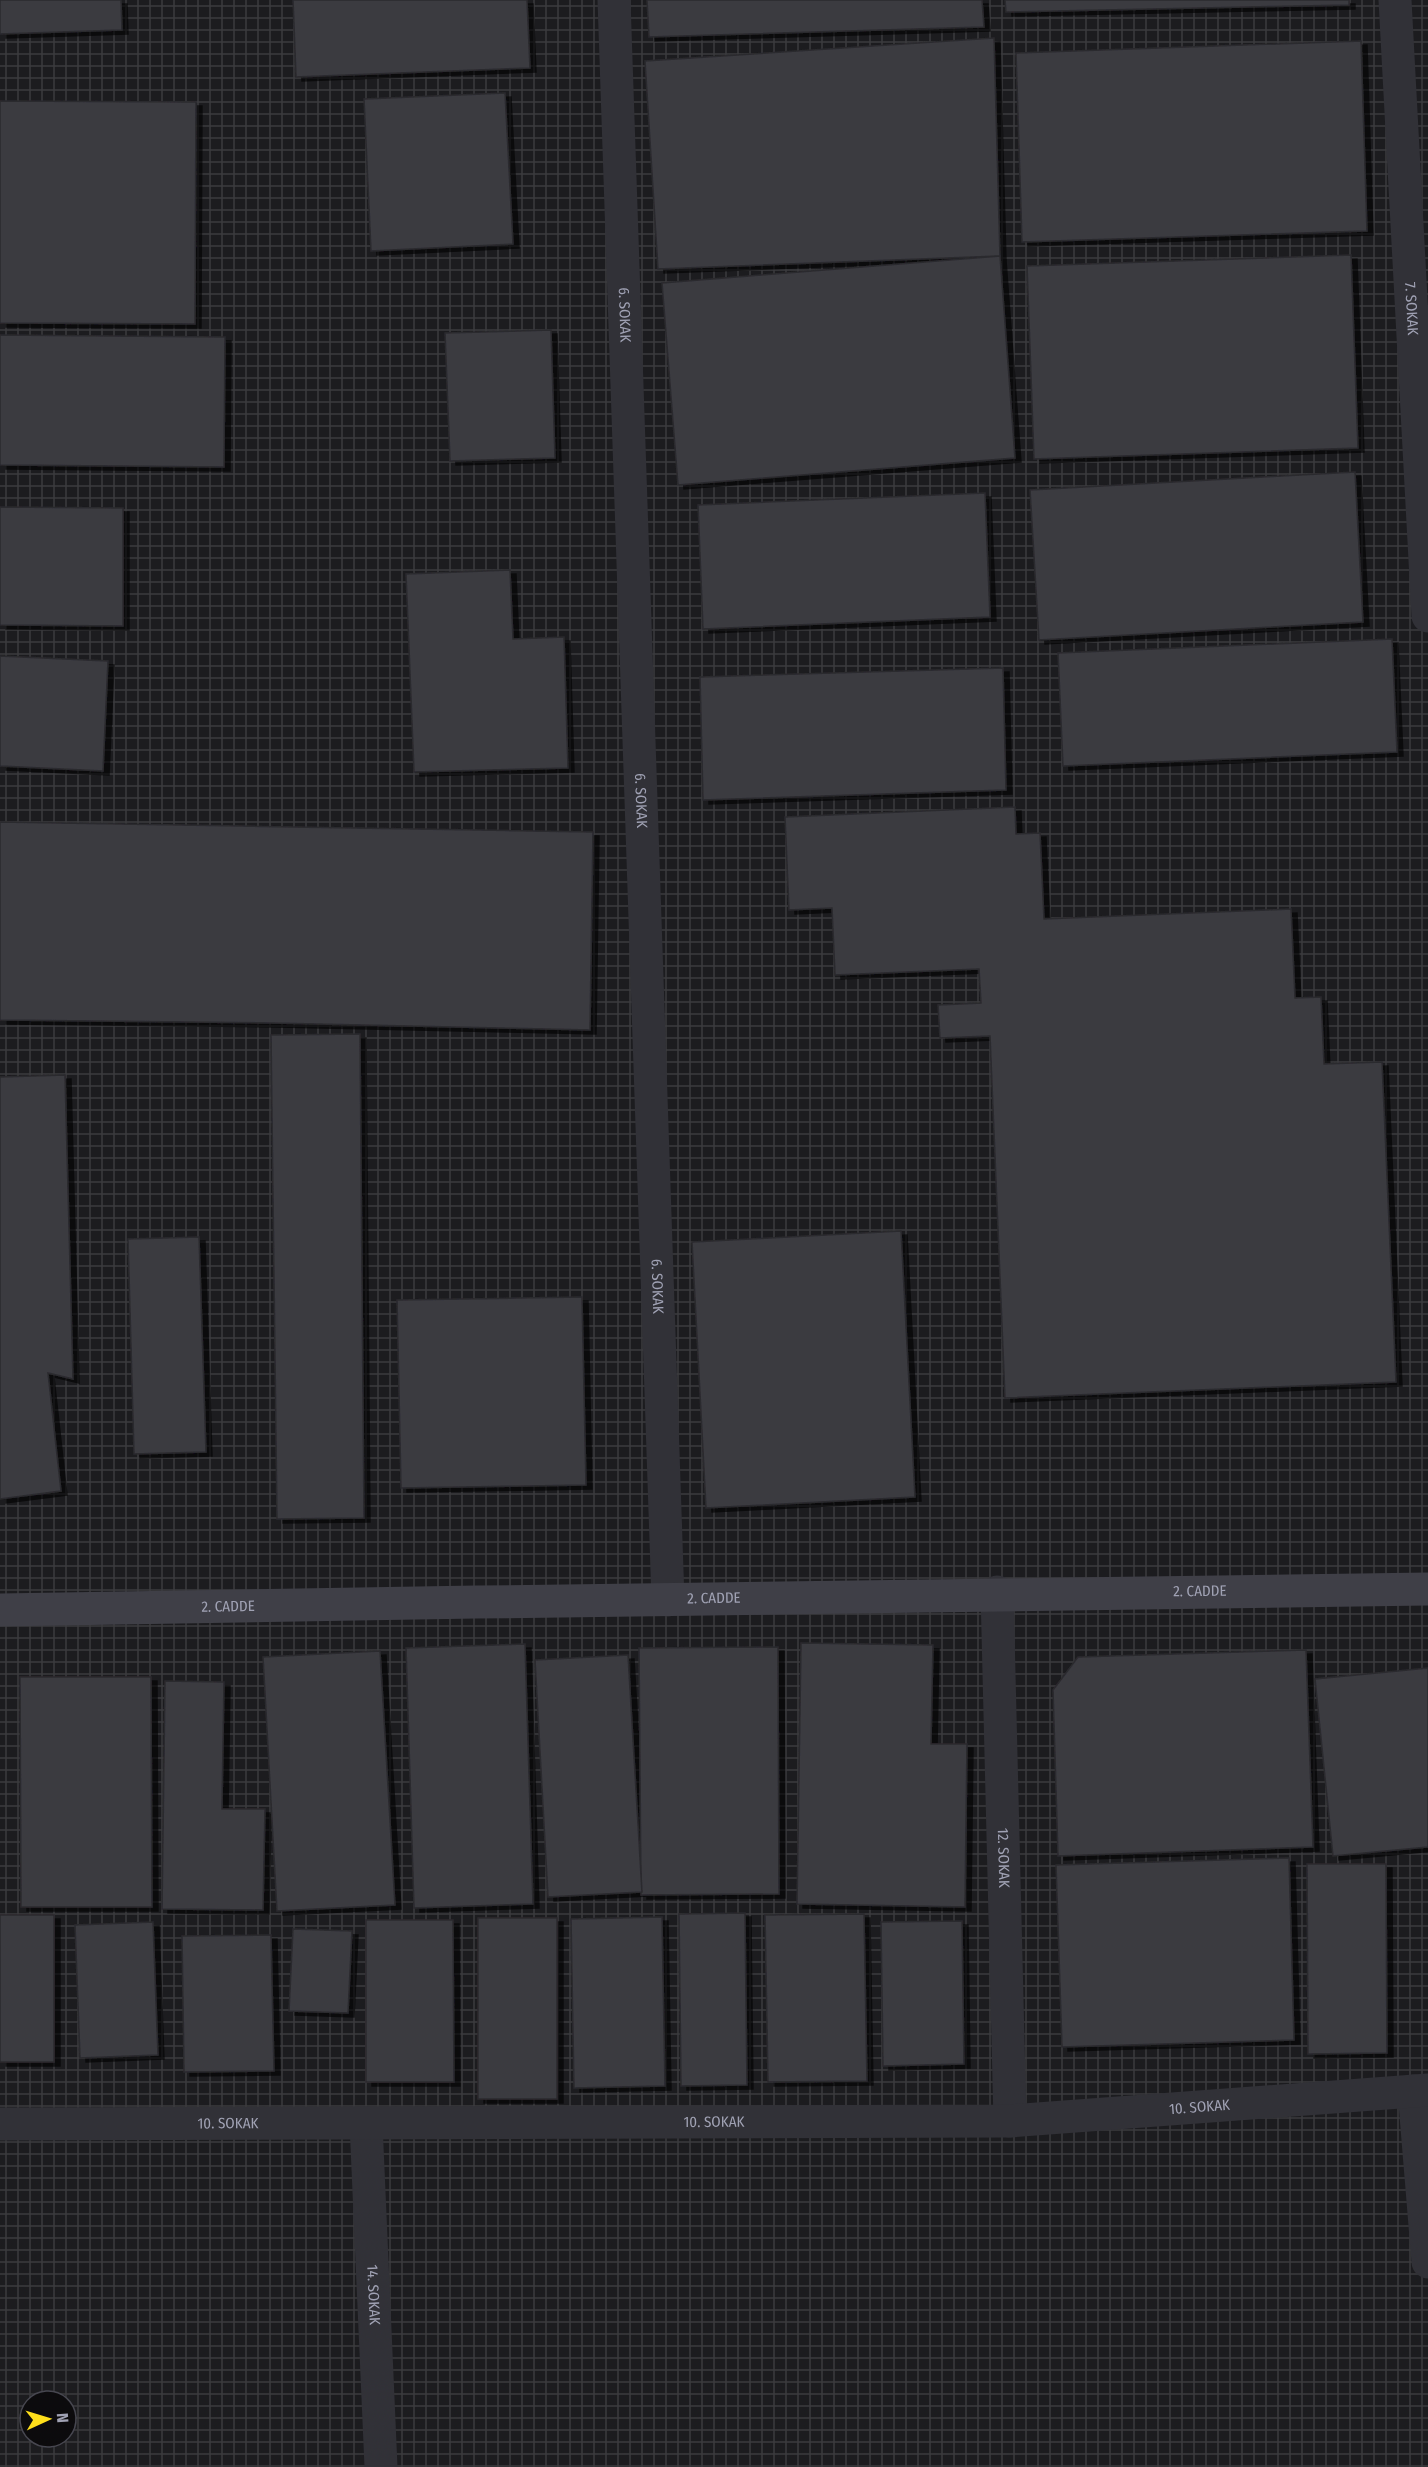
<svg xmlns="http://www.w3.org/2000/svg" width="1428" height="2467" viewBox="0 0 1428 2467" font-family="'Fira Sans Condensed',sans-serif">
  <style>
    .industrial { fill: url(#industrial-grid); fill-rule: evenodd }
    .building { fill: #3a3a40; stroke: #2b2a2e; stroke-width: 1.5; filter: url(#shadow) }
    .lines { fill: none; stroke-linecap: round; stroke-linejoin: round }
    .street { stroke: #313137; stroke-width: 33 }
    .secondary { stroke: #3f3f47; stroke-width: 33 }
    .labels { text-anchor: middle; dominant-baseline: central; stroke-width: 6; stroke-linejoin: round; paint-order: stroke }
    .street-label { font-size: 15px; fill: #a0a2b4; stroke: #0c0b0d }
  </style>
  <defs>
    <pattern id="industrial-grid" width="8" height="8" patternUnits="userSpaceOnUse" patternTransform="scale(1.5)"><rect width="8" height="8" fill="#1c1c1f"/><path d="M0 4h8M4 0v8" fill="none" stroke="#3a3a3d"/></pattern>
    <filter id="shadow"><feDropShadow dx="6" dy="4" stdDeviation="0" flood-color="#0009"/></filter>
  </defs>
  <rect width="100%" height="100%" fill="#111012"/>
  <path class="industrial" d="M 0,0 L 1428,0 L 1428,2467 L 0,2467 ZM 30,2401 L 66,2401 L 66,2437 L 30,2437 Z"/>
  <g class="building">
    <polygon points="0,0 121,0 122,30 0,34"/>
    <polygon points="293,0 527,0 530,68 296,77"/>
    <polygon points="647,0 982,0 984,27 649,37"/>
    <polygon points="1005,0 1349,0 1349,5 1006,12"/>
    <polygon points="994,38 1000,256 658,269 645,61"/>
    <polygon points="1361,41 1367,231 1022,242 1016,53"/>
    <polygon points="505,93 513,244 371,251 364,99"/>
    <polygon points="0,101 196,102 195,324 0,323"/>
    <polygon points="1351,255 1358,448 1034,459 1027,266"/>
    <polygon points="1000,256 1015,458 678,485 662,283"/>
    <polygon points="551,330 555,458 450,461 445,333"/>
    <polygon points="0,335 225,337 224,467 0,465"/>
    <polygon points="1355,472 1363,622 1039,640 1030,490"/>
    <polygon points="985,493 990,617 703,629 698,505"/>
    <polygon points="0,507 123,508 123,626 0,625"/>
    <polygon points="510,570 513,639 564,637 568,768 414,772 406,574"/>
    <polygon points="1392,639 1397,752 1063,766 1058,653"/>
    <polygon points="0,656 108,661 103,771 0,766"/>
    <polygon points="1003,668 1006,790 703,800 700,677"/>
    <polygon points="1015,807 1016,834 1040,833 1044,919 1291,909 1295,998 1321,997 1324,1064 1382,1062 1396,1382 1005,1398 990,1036 940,1038 938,1005 981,1003 979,969 835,975 832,908 789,910 785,817"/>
    <polygon points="0,822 593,832 590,1030 271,1023 0,1020"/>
    <polygon points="360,1034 364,1518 277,1519 271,1035"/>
    <polygon points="65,1075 73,1379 48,1373 61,1491 0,1499 0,1077"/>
    <polygon points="901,1231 915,1497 706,1508 692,1242"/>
    <polygon points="199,1237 206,1452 134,1454 128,1239"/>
    <polygon points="582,1297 586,1485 401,1488 397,1300"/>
    <polygon points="801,1643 933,1645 931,1744 967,1744 965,1907 797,1904"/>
    <polygon points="525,1644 533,1904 414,1908 406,1648"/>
    <polygon points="778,1647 779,1894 641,1895 639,1648"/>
    <polygon points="1306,1650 1313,1847 1058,1856 1053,1690 1078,1657"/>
    <polygon points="380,1651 395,1905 277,1911 263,1657"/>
    <polygon points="628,1655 642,1892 548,1897 535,1660"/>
    <polygon points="1428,1668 1428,1847 1333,1856 1315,1679"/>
    <polygon points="20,1677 151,1677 152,1907 21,1907"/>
    <polygon points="165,1681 224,1682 222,1809 265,1809 263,1910 162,1909"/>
    <polygon points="1289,1858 1294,2040 1062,2047 1056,1865"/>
    <polygon points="1307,1864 1386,1864 1387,2053 1308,2054"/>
    <polygon points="745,1913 747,2085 681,2086 679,1914"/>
    <polygon points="864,1914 867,2081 768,2082 765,1915"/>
    <rect x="0" y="1915" width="54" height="147"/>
    <polygon points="662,1917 665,2086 574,2088 571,1919"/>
    <rect x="478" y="1918" width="79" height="181"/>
    <polygon points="366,1920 453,1920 454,2082 366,2082"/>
    <polygon points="962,1921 964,2064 883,2066 881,1922"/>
    <polygon points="153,1922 158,2055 80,2058 75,1925"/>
    <polygon points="293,1929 352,1931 348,2013 289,2011"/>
    <polygon points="271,1935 274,2071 184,2072 182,1936"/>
  </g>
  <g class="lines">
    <g class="street">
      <path id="s1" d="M 614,0 L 668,1600"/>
      <path id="s2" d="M 1395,0 L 1428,616"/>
      <path id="s3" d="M 997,1592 L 1010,2121"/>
      <polyline points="1414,2091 1428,2262"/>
      <path id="s4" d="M 366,2123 L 381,2467"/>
      <path id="s5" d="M 0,2124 L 1010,2121 L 1428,2090"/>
    </g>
    <path class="secondary" id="s6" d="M 0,1610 C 476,1603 952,1592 1428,1589"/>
  </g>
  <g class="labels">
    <g class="street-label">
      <text stroke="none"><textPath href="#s2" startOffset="309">7. SOKAK</textPath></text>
      <text stroke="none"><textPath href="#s1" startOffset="315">6. SOKAK</textPath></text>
      <text stroke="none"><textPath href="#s1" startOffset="801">6. SOKAK</textPath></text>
      <text stroke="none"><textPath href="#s1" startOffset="1287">6. SOKAK</textPath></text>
      <text stroke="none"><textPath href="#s6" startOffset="1200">2. CADDE</textPath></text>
      <text stroke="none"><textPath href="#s6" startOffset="714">2. CADDE</textPath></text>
      <text stroke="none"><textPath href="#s6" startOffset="228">2. CADDE</textPath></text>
      <text stroke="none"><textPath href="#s3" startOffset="266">12. SOKAK</textPath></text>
      <text stroke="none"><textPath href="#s5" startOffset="1200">10. SOKAK</textPath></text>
      <text stroke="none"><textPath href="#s5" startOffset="714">10. SOKAK</textPath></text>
      <text stroke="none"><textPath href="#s5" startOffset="228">10. SOKAK</textPath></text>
      <text stroke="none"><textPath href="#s4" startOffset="172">14. SOKAK</textPath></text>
    </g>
  </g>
  <g transform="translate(48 2419) rotate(86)"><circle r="28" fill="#0c0b0d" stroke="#474750" stroke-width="1.5"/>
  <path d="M0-4.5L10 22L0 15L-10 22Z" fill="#ffdf1b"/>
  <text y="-9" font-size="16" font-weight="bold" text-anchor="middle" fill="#a0a2b4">N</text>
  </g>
</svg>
